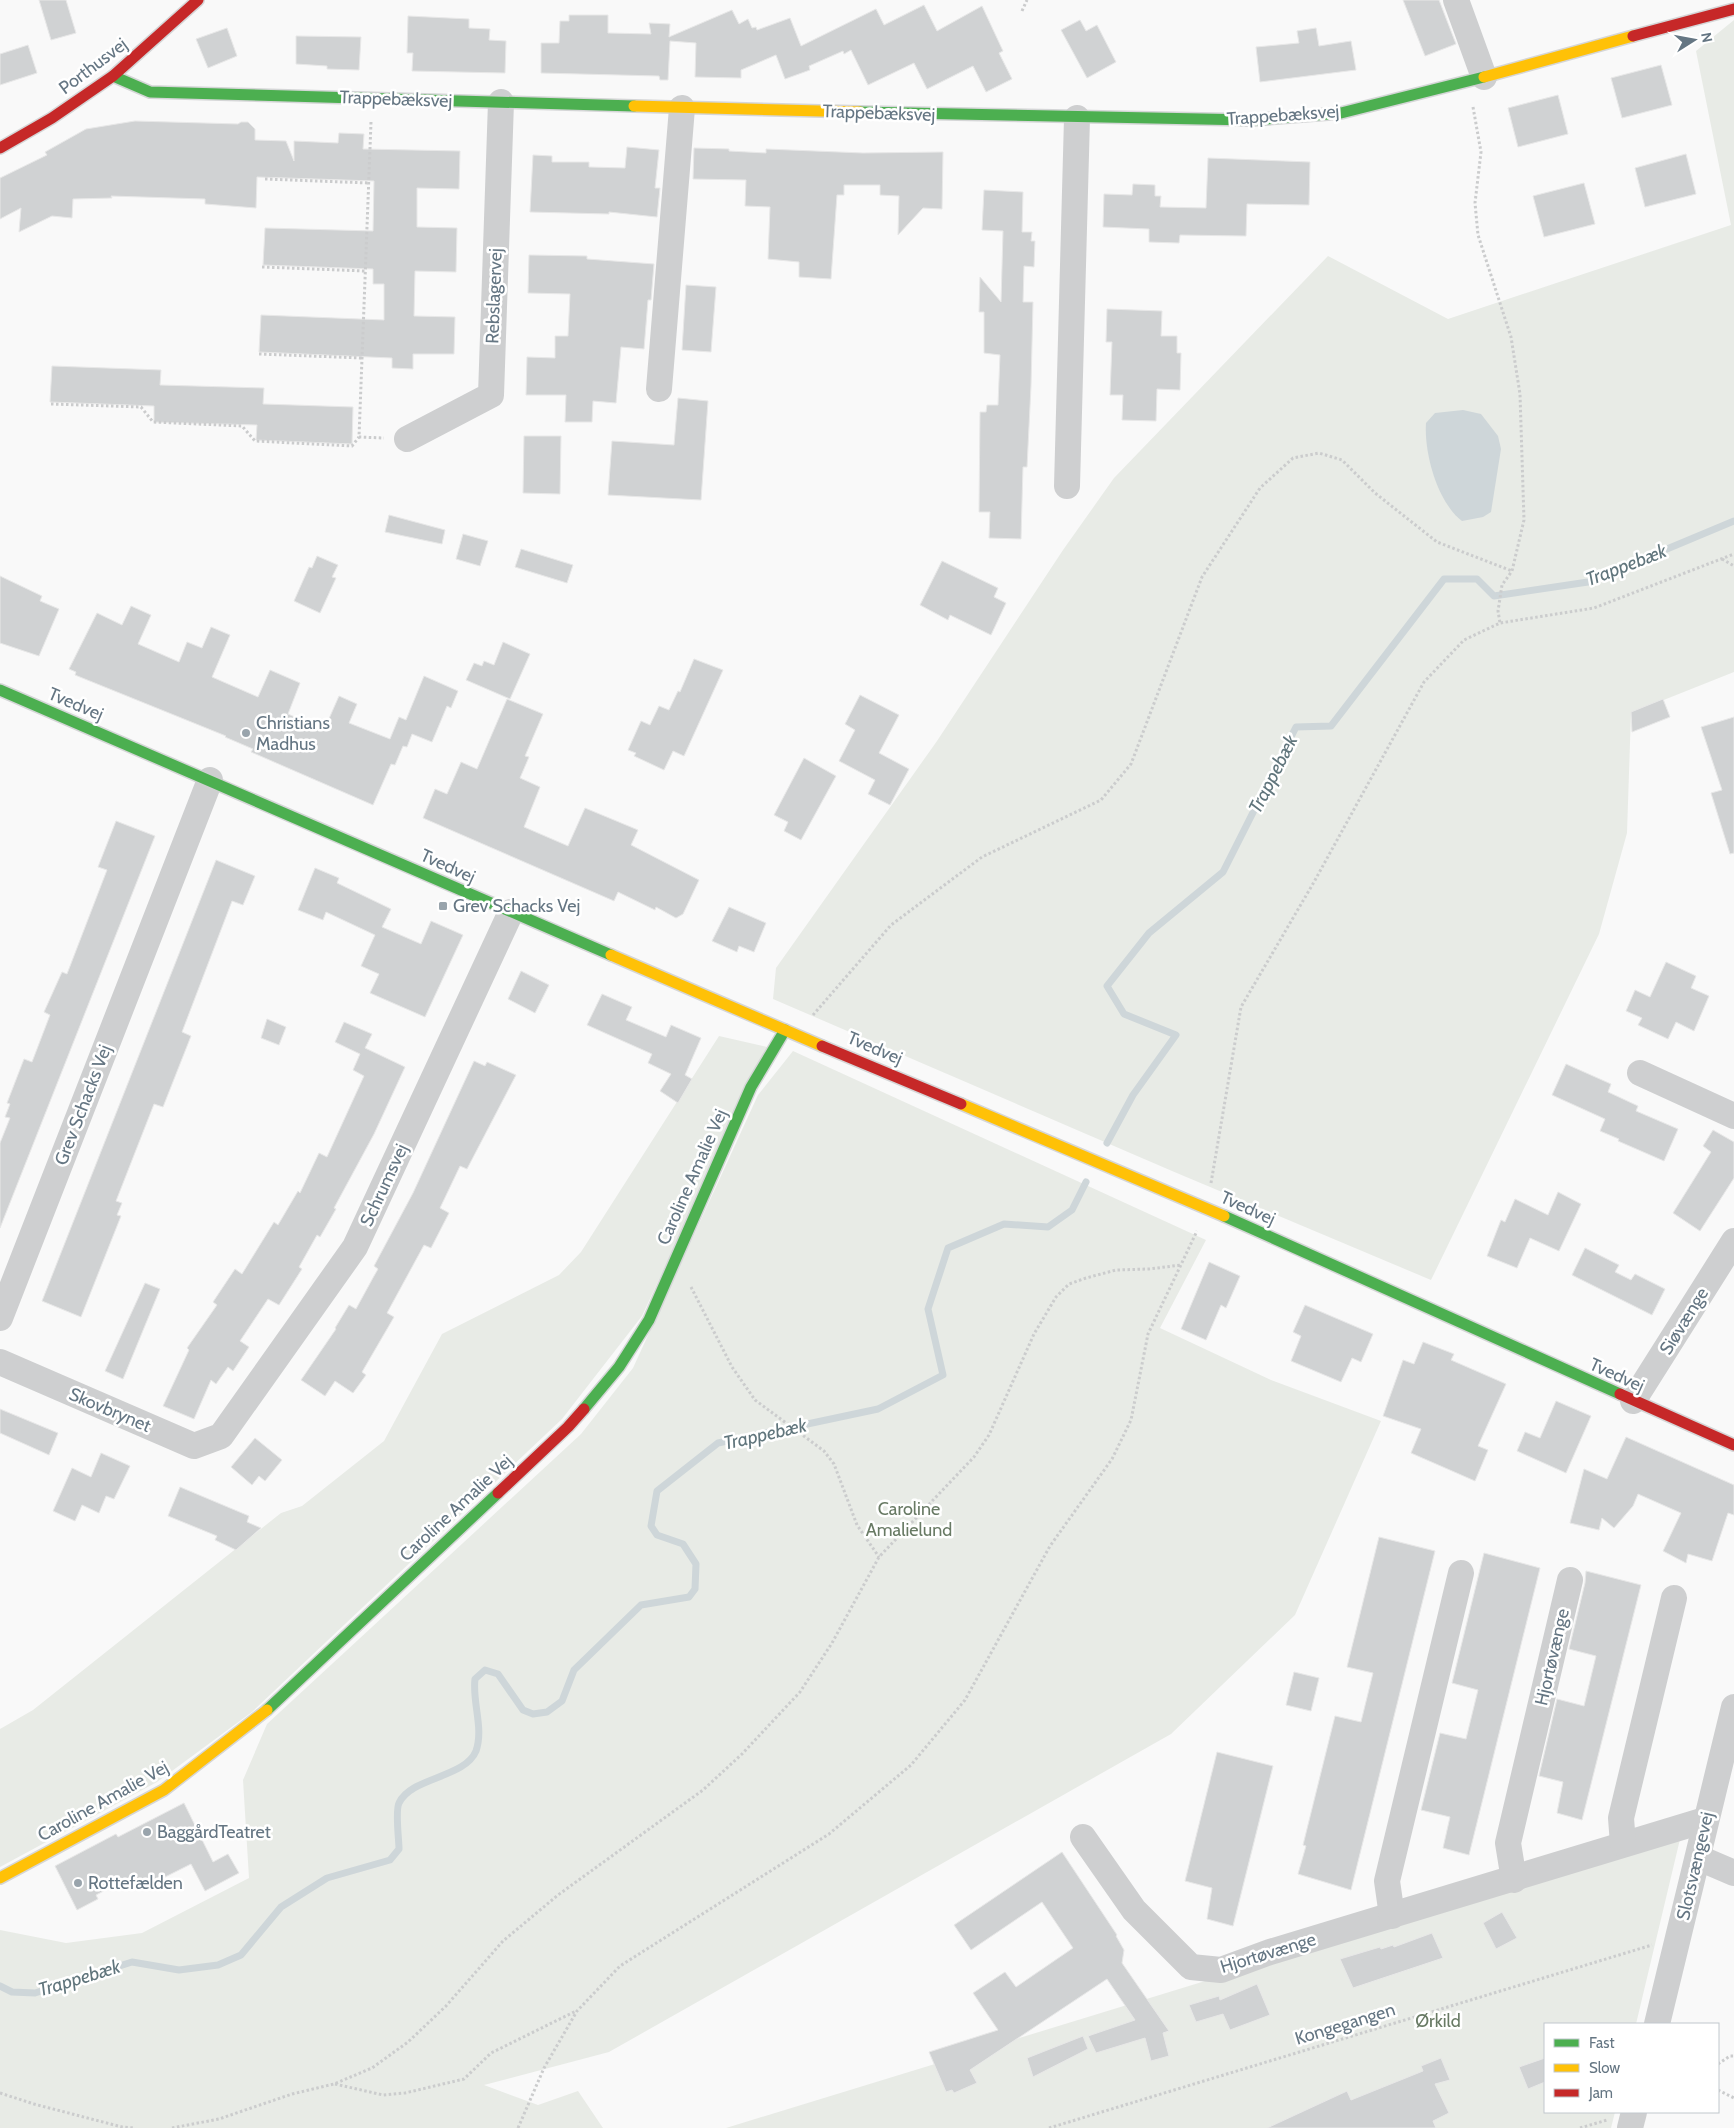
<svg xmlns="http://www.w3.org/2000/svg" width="1734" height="2128" viewBox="0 0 1734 2128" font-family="Cabin,sans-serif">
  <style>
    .green { fill: #e8ebe6 }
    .water { fill: #ced6d9 }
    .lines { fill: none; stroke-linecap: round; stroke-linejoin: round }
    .stream { stroke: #ced6d9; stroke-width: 7 }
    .building { fill: #d0d2d3; stroke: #e8e8e8 }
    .fast-casing { stroke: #d5d6d7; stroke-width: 14 }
    .slow-casing { stroke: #d5d6d7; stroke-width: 14 }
    .jam-casing { stroke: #d5d6d7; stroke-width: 14 }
    .path { stroke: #cbcccd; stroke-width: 3; stroke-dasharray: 2.5 2.5; stroke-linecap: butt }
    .street { stroke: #cecfd0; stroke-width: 26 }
    .fast { stroke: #4caf50; stroke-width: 11 }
    .slow { stroke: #ffc107; stroke-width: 11 }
    .jam { stroke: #c62828; stroke-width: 11 }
    .poi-dot { fill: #99a4ac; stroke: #fff; stroke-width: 2 }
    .labels { text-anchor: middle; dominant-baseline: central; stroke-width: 5; stroke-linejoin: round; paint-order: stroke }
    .street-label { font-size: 18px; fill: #657683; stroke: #fff }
    .poi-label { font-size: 18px; fill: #657683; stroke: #fff; text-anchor: start }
    .park-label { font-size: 18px; fill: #687a64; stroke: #fff }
    .water-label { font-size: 19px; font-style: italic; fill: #60757c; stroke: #fff }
  </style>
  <rect width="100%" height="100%" fill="#f9f9f9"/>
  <g class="green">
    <polygon points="1734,20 1734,672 1631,713 1627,833 1599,934 1431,1280 1172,1171 773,999 776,968 937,741 1063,550 1114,478 1328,256 1448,319 1731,225 1696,51"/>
    <polygon points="719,1036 767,1047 642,1316 562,1419 252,1712 157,1782 0,1867 0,1729 33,1710 281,1513 302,1506 384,1441 442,1334 559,1275 581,1252"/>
    <polygon points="793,1051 1206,1240 1160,1328 1271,1380 1381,1421 1295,1615 1171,1734 609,2052 484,2085 538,2105 578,2091 603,2128 0,2128 0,1930 66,1943 142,1933 249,1878 243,1780 267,1724 581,1434 633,1368 758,1095"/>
    <polygon points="1681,1835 1636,2024 1545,2024 1545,2112 1615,2112 1611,2128 726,2128"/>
  </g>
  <path class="water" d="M 1463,410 L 1481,414 L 1498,436 L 1501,449 L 1491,512 L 1483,517 L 1462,521 C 1437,502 1424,453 1426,423 L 1435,413 Z"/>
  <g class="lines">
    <g class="stream">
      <polyline points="1107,1143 1133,1095 1176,1035 1124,1014 1107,986 1149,933 1223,872 1296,727 1331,726 1444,579 1477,579 1494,596 1588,582 1734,521"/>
      <path d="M 0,1986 L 12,1992 L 35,1993 L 132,1962 L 179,1970 L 218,1965 L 241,1955 L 281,1907 L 327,1878 L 390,1860 L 399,1849 C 399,1839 395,1811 399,1803 C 411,1777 465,1778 476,1751 C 484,1728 472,1702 475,1679 L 485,1670 L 498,1674 L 523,1710 L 533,1714 L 547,1712 L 562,1701 L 574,1670 L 641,1605 L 689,1597 L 695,1589 L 696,1564 L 683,1544 L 657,1535 L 651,1526 L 657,1491 L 718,1443 L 878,1409 L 943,1375 L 928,1309 L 948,1248 L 1004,1224 L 1048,1227 L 1072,1210 L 1086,1182"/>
    </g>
  </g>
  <g class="building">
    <polygon points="39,0 66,0 76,33 51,40"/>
    <polygon points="1403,0 1439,0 1456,44 1425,56"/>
    <polygon points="924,5 937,31 982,6 1003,51 999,53 1012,79 986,92 973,66 927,89 914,63 868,85 851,50 844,54 843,51 809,66 810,70 785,79 776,55 741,70 741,78 695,77 696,43 670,41 668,80 660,80 659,76 541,73 541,43 559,43 560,21 569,21 569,15 608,15 608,33 651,34 649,23 670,24 669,37 732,10 739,24 748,19 752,28 756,27 757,30 790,18 801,46 876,9 884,25"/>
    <polygon points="408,16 469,19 469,28 490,29 489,40 506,41 505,73 412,71 413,53 407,53"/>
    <polygon points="1080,20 1086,31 1097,25 1116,62 1087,78 1061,30"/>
    <polygon points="227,28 237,56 208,68 196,39"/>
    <polygon points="1316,28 1319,46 1351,41 1356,70 1260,82 1256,47 1299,43 1297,31"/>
    <polygon points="296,36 361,37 359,70 327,69 327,66 296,64"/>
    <polygon points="28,45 37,73 0,85 0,54"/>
    <polygon points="1661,65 1672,105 1622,118 1611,78"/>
    <polygon points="1558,95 1568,134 1518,147 1508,108"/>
    <polygon points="135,121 238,124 241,122 248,122 255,129 255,140 286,141 294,161 294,141 338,143 339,133 364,134 363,149 460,151 459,189 417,188 417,227 457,228 456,272 415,271 414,316 455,317 454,354 413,354 413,369 392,368 392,358 259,352 261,315 384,320 384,284 373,284 373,269 263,265 265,228 373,231 374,181 257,177 256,208 205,204 205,199 111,196 112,198 73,199 72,218 52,216 19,232 21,208 0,219 0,178 47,155 45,152 86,129"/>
    <polygon points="627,147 659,150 655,188 660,188 657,217 609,212 609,214 530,212 533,155 552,156 552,162 589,162 589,167 625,168"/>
    <polygon points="694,148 729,149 729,151 766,153 766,149 863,153 943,152 942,209 923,208 898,235 899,196 880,195 880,185 844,185 844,195 837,195 831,279 799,277 799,262 768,259 770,207 745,206 746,180 693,179"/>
    <polygon points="1686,154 1696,194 1645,207 1635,168"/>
    <polygon points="1208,158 1310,162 1309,205 1247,204 1246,236 1180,235 1179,243 1149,242 1149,229 1103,227 1104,194 1132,195 1133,184 1155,185 1155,196 1161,196 1160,207 1206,208"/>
    <polygon points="1584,183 1595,224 1544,237 1533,196"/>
    <polygon points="984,190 1023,192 1022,232 1032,232 1031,241 1035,241 1034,267 1024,266 1023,302 1033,302 1031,386 1027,467 1023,467 1021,539 989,538 990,512 979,512 980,412 986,412 987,405 998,405 1000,355 984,353 984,312 979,312 980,277 1001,302 1003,231 982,230"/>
    <polygon points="529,255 587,256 587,259 654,264 651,300 648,300 644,349 621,347 616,403 593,401 592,422 565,422 566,395 526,395 527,357 555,358 555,336 568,336 570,294 528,293"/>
    <polygon points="686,285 716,287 711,352 682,350"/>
    <polygon points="1107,309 1162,311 1161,336 1177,336 1177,353 1181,353 1180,390 1157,389 1156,421 1122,420 1123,395 1110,395 1112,342 1106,342"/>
    <polygon points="52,366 161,370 160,385 264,388 263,404 353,407 352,444 256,440 257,425 154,422 154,406 50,402"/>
    <polygon points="678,398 708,401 701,500 608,495 612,441 674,445"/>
    <polygon points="524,436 561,436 560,494 523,493"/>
    <polygon points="389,515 445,530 442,544 385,532"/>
    <polygon points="463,534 488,541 480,566 456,559"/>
    <polygon points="521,549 573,565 567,583 515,567"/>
    <polygon points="317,556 338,565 332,577 336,578 320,613 294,601 309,567 312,568"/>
    <polygon points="942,561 998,588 994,597 1006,603 991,635 950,615 948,620 920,605"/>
    <polygon points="0,576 42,596 40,601 59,609 39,656 0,643"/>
    <polygon points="131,606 151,615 138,644 179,662 187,642 202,648 211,627 230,635 212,677 258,697 270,670 300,683 288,714 324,730 339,696 357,704 349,723 390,739 399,717 406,720 424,676 458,691 451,708 447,706 432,742 412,734 407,747 403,746 395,765 391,764 373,805 251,752 253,749 225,737 226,736 75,675 76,672 69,669 97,613 122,625"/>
    <polygon points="503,642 530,654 510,699 466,680 474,663 482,666 484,661 494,665"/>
    <polygon points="694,659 723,670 684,756 673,751 664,770 634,756 636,753 628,750 641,721 650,725 659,706 669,710 678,691 680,692"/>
    <polygon points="860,695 899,715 879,753 909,769 890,805 868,794 875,780 839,761 855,730 845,724"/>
    <polygon points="507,699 543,714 525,756 529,757 520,778 540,787 524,827 568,846 585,808 638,830 631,845 699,880 683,914 676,918 656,907 655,910 618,892 614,901 423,818 435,789 447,794 461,762 477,769"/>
    <polygon points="1663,699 1670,717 1632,732 1631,712"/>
    <polygon points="1734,717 1734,853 1730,854 1711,793 1722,790 1701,727"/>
    <polygon points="804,758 836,776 801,840 784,831 788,822 774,815"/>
    <polygon points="116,821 155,836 0,1228 0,1143 10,1118 5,1117 10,1104 7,1103 24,1059 32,1062 50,1015 44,1012 62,972 67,974 107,870 98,867"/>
    <polygon points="216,860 255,876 243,905 232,901 182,1032 191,1036 163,1107 154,1104 116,1201 122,1203 117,1215 121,1216 81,1317 42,1301"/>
    <polygon points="315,868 339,878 337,883 391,909 382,927 421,944 431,921 463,935 425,1017 370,993 379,974 361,966 375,935 326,912 323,920 298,910"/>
    <polygon points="729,907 766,923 754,952 739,946 737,952 712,941"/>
    <polygon points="1666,962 1696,976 1691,988 1709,996 1694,1031 1676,1022 1668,1039 1638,1025 1642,1018 1626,1011 1635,990 1650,997"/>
    <polygon points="521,971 549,985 535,1013 508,999"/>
    <polygon points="602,994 632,1007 626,1020 666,1037 671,1025 701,1038 685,1075 692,1079 678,1103 660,1091 671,1074 648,1063 652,1054 587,1025"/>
    <polygon points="267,1019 286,1027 279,1045 261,1038"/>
    <polygon points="344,1022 372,1034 365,1048 405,1067 374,1134 334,1208 336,1209 320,1237 317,1235 299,1267 302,1269 279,1305 268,1299 240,1341 249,1347 233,1371 228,1367 216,1384 211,1380 194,1419 163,1406 189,1350 187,1348 217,1305 213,1302 235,1269 242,1274 274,1222 278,1225 298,1191 300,1193 319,1153 327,1157 364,1076 353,1070 360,1054 335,1042"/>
    <polygon points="474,1061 485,1066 487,1062 516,1075 467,1169 460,1166 440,1208 449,1213 431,1248 424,1245 387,1313 394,1317 362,1372 366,1375 353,1393 335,1381 325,1396 301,1380 336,1329 335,1328 349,1305 356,1309 374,1276 378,1269 374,1266 413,1193"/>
    <polygon points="1566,1064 1611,1084 1608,1092 1638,1106 1636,1111 1678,1129 1664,1161 1618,1141 1619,1139 1600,1131 1605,1119 1552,1095"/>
    <polygon points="1713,1130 1734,1142 1734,1178 1700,1231 1673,1213 1711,1152 1703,1146"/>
    <polygon points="1558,1192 1581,1204 1559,1251 1530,1238 1517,1268 1487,1256 1501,1220 1505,1222 1515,1199 1548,1215"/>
    <polygon points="1585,1248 1619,1265 1615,1272 1631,1280 1635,1274 1665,1289 1652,1315 1572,1275"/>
    <polygon points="1209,1262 1240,1276 1226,1308 1221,1305 1206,1340 1181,1329"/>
    <polygon points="145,1283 160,1289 123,1379 105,1371"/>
    <polygon points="1305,1305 1373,1334 1361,1362 1352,1358 1341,1382 1291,1361 1301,1336 1293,1332"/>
    <polygon points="1423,1342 1454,1354 1451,1360 1506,1384 1478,1446 1488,1450 1475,1481 1411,1453 1421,1429 1383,1416 1403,1360 1414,1364"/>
    <polygon points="1556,1401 1591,1416 1566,1473 1517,1451 1525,1432 1540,1438"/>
    <polygon points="0,1409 58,1433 49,1455 0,1433"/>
    <polygon points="1626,1437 1734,1485 1734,1515 1728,1513 1712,1561 1688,1554 1686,1563 1663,1551 1681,1513 1638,1494 1633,1506 1614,1528 1602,1518 1599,1530 1570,1523 1584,1469 1607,1479"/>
    <polygon points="255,1438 282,1460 265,1481 259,1476 252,1485 231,1467"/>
    <polygon points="101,1453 130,1466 114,1499 106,1496 99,1513 82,1505 75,1521 53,1511 72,1468 91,1477"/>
    <polygon points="180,1487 249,1516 247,1522 261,1528 236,1550 215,1540 217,1536 168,1516"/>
    <polygon points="1379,1537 1435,1551 1351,1890 1298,1874 1306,1846 1303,1845 1335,1716 1361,1722 1373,1673 1347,1667"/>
    <polygon points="1484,1553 1540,1568 1469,1855 1443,1848 1450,1817 1421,1810 1440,1733 1466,1739 1478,1690 1452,1683"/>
    <polygon points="1586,1571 1641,1585 1582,1820 1557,1813 1563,1782 1539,1776 1557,1699 1584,1706 1596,1656 1569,1649 1585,1583"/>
    <polygon points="1294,1672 1319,1678 1311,1711 1286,1705"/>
    <polygon points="1217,1752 1273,1766 1233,1926 1207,1919 1212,1888 1185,1881"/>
    <polygon points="184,1803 213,1862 228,1854 239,1873 205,1891 191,1864 139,1890 132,1876 96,1895 98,1899 77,1910 55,1866 116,1834 118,1837"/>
    <polygon points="1062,1852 1117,1935 1116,1936 1124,1950 1122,1963 1169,2031 1163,2033 1169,2056 1151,2061 1145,2038 1096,2053 1088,2036 1135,2020 1107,1979 970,2070 977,2083 954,2093 952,2090 946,2092 929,2052 998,2030 973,1993 1005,1972 1016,1987 1073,1948 1042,1902 971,1950 954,1925"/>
    <polygon points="1502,1912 1517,1938 1496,1949 1483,1923"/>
    <polygon points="1432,1933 1443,1958 1353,1988 1340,1959 1380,1947 1381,1949 1393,1945 1394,1947"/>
    <polygon points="1257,1984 1270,2015 1230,2030 1223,2014 1196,2022 1189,2005 1219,1996 1220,2000"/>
    <polygon points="1083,2036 1088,2049 1033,2077 1027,2058"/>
    <polygon points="1441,2058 1450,2080 1435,2084 1449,2113 1433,2121 1436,2128 1267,2128 1347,2091 1351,2100 1423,2071 1421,2066"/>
    <polygon points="1545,2058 1545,2082 1528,2089 1519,2067"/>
  </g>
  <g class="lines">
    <defs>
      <g id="fast">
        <polyline points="113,76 150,92 634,106"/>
        <polyline points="860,112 1251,120 1341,113 1484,77"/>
        <polyline points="0,690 611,955"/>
        <polyline points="1224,1216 1620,1394"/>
        <polyline points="584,1409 619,1367 649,1320 751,1087 785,1030"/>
        <polyline points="267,1710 498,1493"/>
      </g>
      <g id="slow">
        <polyline points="1484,77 1633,36"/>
        <polyline points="634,106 860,112"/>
        <polyline points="611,955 822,1046"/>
        <polyline points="961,1104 1224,1216"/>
        <polyline points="0,1878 164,1790 267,1710"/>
      </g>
      <g id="jam">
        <polyline points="1633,36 1734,9"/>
        <polyline points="0,148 52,118 113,76 198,0"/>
        <polyline points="822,1046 961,1104"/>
        <polyline points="1620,1394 1734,1445"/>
        <polyline points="498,1493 568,1427 584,1409"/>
      </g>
    </defs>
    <use href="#fast" class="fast-casing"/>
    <use href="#slow" class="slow-casing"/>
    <use href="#jam" class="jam-casing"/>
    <g class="path">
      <polyline points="1022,11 1027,0"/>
      <polyline points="1473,107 1481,152 1475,203 1478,235 1511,337 1520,394 1524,520 1512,571 1502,585 1498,611 1500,623"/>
      <polyline points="371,122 359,437 384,438"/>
      <polyline points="265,179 369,183"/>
      <polyline points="262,267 365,271"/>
      <polyline points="259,354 362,358"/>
      <polyline points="51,404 141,407 153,422 242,426 255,441 352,446 359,437"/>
      <polyline points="1722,559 1734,566"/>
      <polyline points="813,1015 891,925 982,857 1101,800 1131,764 1202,577 1260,488 1293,458 1319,453 1342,460 1375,493 1437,542 1512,571"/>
      <polyline points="1211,1183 1241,1007 1314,882 1424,682 1464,640 1500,623 1594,608 1734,554"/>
      <polyline points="691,1287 732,1367 755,1400 824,1451 834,1464 857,1525 879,1557"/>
      <polyline points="1718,2064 1730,2056 1734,2056"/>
      <polyline points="335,2084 383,2095 405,2093 464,2079 491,2053 576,2011"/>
      <polyline points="1718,2090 1734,2098"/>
      <polyline points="0,2093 34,2104 122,2127 135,2128"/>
      <polyline points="172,2128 219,2119 292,2094 334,2084 372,2068 408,2042 446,2006 503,1941 558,1895 703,1790 742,1754 800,1692 832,1643 879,1557 974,1457 989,1435 1034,1334 1056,1297 1069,1284 1086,1278 1116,1270 1149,1269 1181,1265"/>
      <polyline points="518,2128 544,2068 577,2011 620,1966 829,1834 911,1765 965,1700 1050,1546 1112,1459 1131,1420 1148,1334 1197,1231"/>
      <polyline points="1049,2128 1652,1945"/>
      <polyline points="1580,2128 1607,2120"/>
    </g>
    <g class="street">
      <polyline points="1456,0 1484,77"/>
      <polyline points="659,389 682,108"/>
      <polyline points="407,439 491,395 501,102"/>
      <polyline points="1067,486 1077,118"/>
      <polyline points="1640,1073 1734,1116"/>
      <polyline points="0,1318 210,780"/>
      <polyline points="0,1362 194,1446 221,1436 355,1247 511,912"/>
      <polyline points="1633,1401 1734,1241"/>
      <polyline points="1083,1837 1134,1910 1191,1967 1221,1970 1270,1952 1705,1820"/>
      <polyline points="1623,1844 1621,1818 1674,1598"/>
      <polyline points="1699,1858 1734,1873"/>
      <polyline points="1514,1880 1508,1843 1570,1580"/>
      <polyline points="1392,1916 1387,1881 1461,1573"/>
      <polyline points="1657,2024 1734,1707"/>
      <polyline points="1630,2128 1634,2112"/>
    </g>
    <use href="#fast" class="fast"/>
    <use href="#slow" class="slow"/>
    <use href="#jam" class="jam"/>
  </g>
  <g class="poi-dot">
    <circle cx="246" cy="733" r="5"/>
    <rect x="438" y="901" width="10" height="10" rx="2.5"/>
    <circle cx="147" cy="1832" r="5"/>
    <circle cx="78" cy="1883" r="5"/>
  </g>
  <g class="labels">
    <g class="street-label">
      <text transform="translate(93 66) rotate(-37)">Porthusvej</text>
      <text transform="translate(396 99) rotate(2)">Trappebæksvej</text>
      <text transform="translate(879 113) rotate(2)">Trappebæksvej</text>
      <text transform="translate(1283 115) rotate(-4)">Trappebæksvej</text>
      <text transform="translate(494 296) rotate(-88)">Rebslagervej</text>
      <text transform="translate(76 704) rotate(23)">Tvedvej</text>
      <text transform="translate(448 866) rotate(24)">Tvedvej</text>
      <text transform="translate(875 1048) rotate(23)">Tvedvej</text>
      <text transform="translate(83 1105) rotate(-69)">Grev Schacks Vej</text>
      <text transform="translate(692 1177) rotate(-66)">Caroline Amalie Vej</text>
      <text transform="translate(384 1185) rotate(-65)">Schrumsvej</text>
      <text transform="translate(1248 1208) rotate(24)">Tvedvej</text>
      <text transform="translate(1684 1321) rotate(-58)">Siøvænge</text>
      <text transform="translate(1617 1375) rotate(24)">Tvedvej</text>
      <text transform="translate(110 1410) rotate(23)">Skovbrynet</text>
      <text transform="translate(456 1508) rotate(-43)">Caroline Amalie Vej</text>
      <text transform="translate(1552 1657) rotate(-77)">Hjortøvænge</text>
      <text transform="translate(103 1801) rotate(-29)">Caroline Amalie Vej</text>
      <text transform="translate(1695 1866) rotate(-77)">Slotsvængevej</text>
      <text transform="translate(1268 1953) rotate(-17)">Hjortøvænge</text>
      <text transform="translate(1345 2024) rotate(-17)">Kongegangen</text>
    </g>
    <g class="poi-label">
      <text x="256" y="723">Christians<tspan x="256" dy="21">Madhus</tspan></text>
      <text x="453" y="906">Grev Schacks Vej</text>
      <text x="157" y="1832">BaggårdTeatret</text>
      <text x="88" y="1883">Rottefælden</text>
    </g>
    <g class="park-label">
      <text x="909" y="1509">Caroline<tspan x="909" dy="21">Amalielund</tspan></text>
      <text x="1438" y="2021">Ørkild</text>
    </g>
    <g class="water-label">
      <text transform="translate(1626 565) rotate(-21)">Trappebæk</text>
      <text transform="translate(1273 774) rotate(-63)">Trappebæk</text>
      <text transform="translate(765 1434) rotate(-13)">Trappebæk</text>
      <text transform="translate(79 1978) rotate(-17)">Trappebæk</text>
    </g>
  </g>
  <rect x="1544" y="2023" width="175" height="90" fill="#ffffff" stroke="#c1c8cd"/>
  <rect x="1554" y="2039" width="25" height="8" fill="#4caf50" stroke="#c1c8cd"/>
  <text x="1589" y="2048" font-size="15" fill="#657683">Fast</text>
  <rect x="1554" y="2064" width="25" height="8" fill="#ffc107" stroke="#c1c8cd"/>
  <text x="1589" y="2073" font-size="15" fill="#657683">Slow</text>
  <rect x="1554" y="2089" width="25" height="8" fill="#c62828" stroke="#c1c8cd"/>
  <text x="1589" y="2098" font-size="15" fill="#657683">Jam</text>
  <g transform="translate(1694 40) rotate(79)" stroke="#ffffff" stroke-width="4" paint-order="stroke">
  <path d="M0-4L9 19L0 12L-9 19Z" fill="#657683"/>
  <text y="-8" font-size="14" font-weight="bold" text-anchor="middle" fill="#657683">N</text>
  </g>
</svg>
